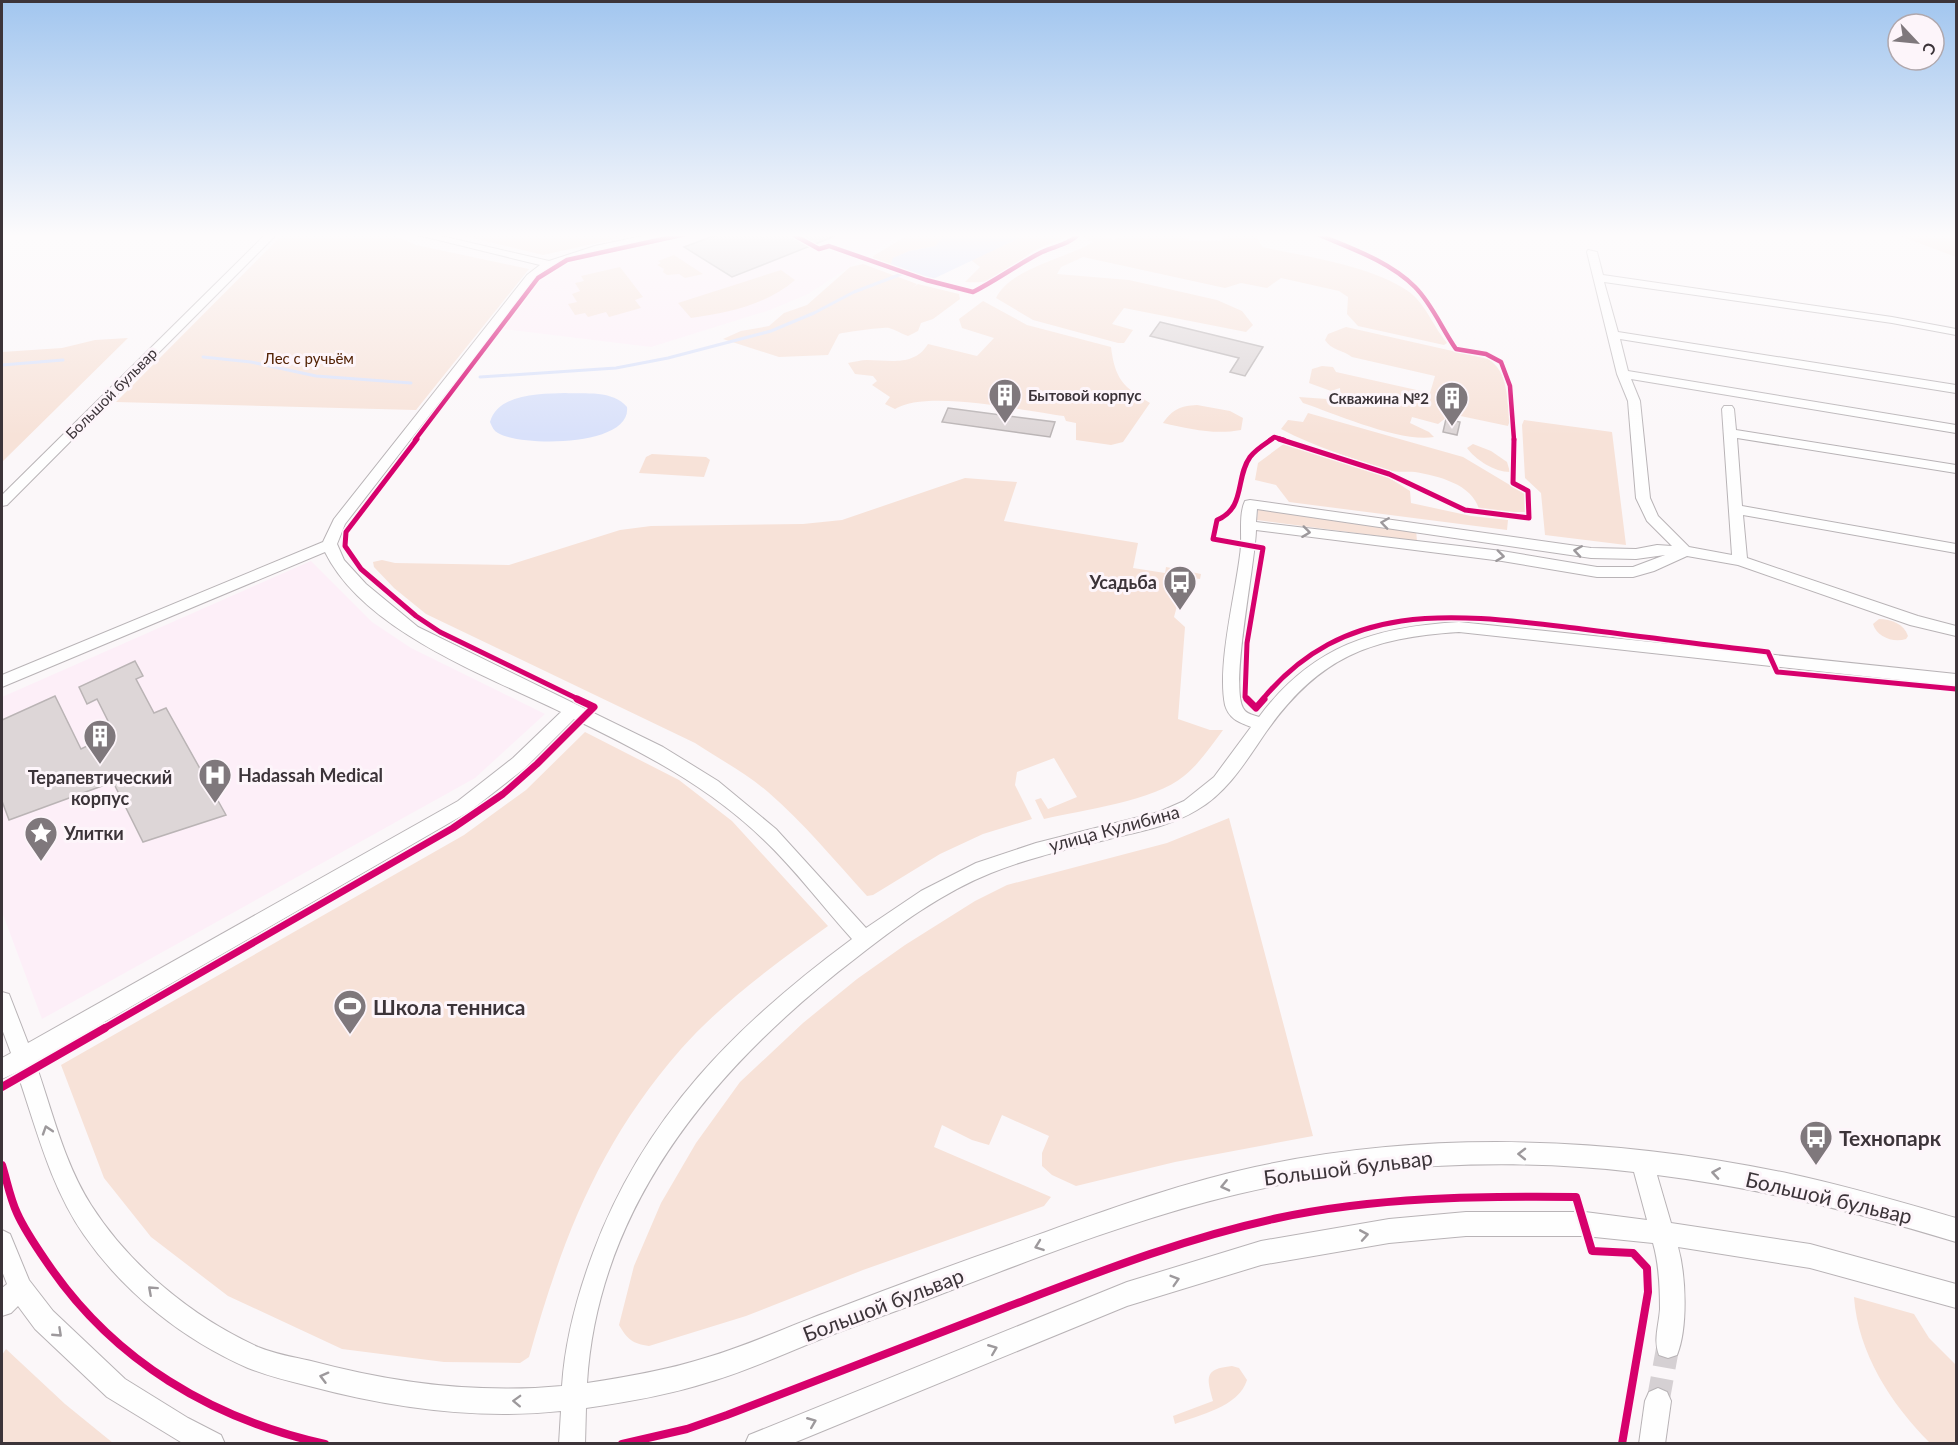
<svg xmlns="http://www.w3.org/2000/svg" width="1958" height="1445" viewBox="0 0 1958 1445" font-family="Lato,sans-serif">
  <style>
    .built { fill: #fdeff8 }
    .green { fill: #f7e2d8 }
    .water { fill: #d9e1fa }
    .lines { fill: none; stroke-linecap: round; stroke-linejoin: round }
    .stream { stroke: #d9e1fa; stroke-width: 3 }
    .building { fill: #ddd6d7; stroke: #bab4b5; stroke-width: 1.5 }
    .minor-tunnel { stroke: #d5d0d3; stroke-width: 23; stroke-dasharray: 23 11; stroke-linecap: butt }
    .minor-casing { stroke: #b8b3b6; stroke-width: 2 }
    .minor { fill: #fefefe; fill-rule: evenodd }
    .cycleway-far3-casing { stroke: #fdf5fa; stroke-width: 7 }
    .cycleway-far2-casing { stroke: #fdf5fa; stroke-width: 8 }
    .cycleway-far1-casing { stroke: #fdf5fa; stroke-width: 10 }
    .cycleway-casing { stroke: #fdf5fa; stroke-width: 12 }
    .cycleway-far3 { stroke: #d6006c; stroke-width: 4.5 }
    .cycleway-far2 { stroke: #d6006c; stroke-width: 5 }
    .cycleway-far1 { stroke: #d6006c; stroke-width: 7 }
    .cycleway { stroke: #d6006c; stroke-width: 8 }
    .oneway { stroke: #9d999c }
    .labels { text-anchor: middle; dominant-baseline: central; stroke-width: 6; stroke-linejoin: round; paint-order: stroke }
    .far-park-label { font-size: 15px; fill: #522204; stroke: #fdf5fa }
    .far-street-label { font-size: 15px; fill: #3c3439; stroke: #fdf5fa }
    .far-poi-label { font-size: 15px; font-weight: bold; fill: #3c3439; stroke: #fdf5fa; text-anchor: start }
    .poi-label { font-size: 18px; font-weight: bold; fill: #3c3439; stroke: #fdf5fa; text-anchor: start }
    .street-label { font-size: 18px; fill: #3c3439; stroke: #fdf5fa }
    .near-poi-label { font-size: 21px; font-weight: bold; fill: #3c3439; stroke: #fdf5fa; text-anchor: start }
    .near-street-label { font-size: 21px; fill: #3c3439; stroke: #fdf5fa }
  </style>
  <rect width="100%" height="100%" fill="#fbf7f9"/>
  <g class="built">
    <polygon points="676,234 900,234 808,294 770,310 651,347 496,328 539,275 548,267 581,255"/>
    <polygon points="311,561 372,622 411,648 545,714 475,778 42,1019 2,912 2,697"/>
  </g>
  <g class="green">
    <polygon points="283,234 392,234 416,245 529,269 416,410 116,402"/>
    <polygon points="456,234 638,234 543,255"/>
    <polygon points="910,234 957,234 943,236 936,246 909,251 894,258 890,266 873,259 873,256"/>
    <path d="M 1028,234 L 1070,234 C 1059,242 1047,244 1036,250 C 1005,268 1005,285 965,282 L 980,267 L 971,260 Z"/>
    <path d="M 1085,234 L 1097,234 L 1114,240 L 1124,234 L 1187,234 L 1190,241 L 1221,241 L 1223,239 L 1220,234 L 1256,234 L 1262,247 C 1304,256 1378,267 1412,294 C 1426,306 1435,329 1447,343 L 1444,345 L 1358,326 L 1347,314 L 1348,297 L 1339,291 L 1281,278 L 1267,288 L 1241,283 L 1225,288 L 1083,257 L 1061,267 L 1057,274 L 1129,280 L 1217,300 L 1242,311 L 1253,325 L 1246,332 L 1124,308 L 1112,324 L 1133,330 L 1124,343 L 1118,343 L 1033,320 L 996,298 C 1010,268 1068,258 1093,242 L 1084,237 Z"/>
    <polygon points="1895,234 1956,234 1956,257"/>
    <polygon points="674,255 703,274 685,278 679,274 667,275 663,272 664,269 657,265 661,263 658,261"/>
    <path d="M 863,264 L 917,284 L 912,288 L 918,284 L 959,294 L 960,299 L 933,319 L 921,323 L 918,331 L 908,336 C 902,334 896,330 889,328 C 884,327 845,332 839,334 L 828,355 L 779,357 L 723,339 L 741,331 L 769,326 L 784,313 L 807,305 L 850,267 Z"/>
    <polygon points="620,267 643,297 635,300 641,308 609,317 606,312 588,317 585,313 575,315 568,304 577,302 572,294 580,291 575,283 584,281 581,276"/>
    <path d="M 781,270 L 795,280 C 766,305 728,313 691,318 L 678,303 Z"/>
    <path d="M 983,301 L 1027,325 L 1111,347 C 1115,379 1123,387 1150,403 L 1123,442 L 1111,445 L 1076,440 L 1076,423 L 1066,421 L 1064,416 C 1026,411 927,389 895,409 L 885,404 L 890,397 L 872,385 L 877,381 L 873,376 L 855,374 L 848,363 C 854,362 861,360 867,360 C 889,360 914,367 928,344 L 977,356 L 994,338 L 962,328 L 959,319 Z"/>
    <path d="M 1346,327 L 1488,359 C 1509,372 1506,398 1510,420 L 1508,426 L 1451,414 L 1438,424 L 1412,417 L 1410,423 L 1429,432 L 1434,437 C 1401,443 1336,414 1303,403 L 1299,397 L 1341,400 L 1340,388 L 1331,391 L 1309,383 L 1312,369 L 1322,366 L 1333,367 L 1336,372 L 1430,393 L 1435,376 L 1352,357 C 1343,350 1331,350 1325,340 L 1328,334 Z"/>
    <polygon points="128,338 2,462 2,352 62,348 95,340"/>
    <path d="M 1197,405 L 1230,411 L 1243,418 L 1241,430 C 1214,435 1190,429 1163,423 C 1173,409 1180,406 1197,405 Z"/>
    <path d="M 1308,413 L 1463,457 L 1525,494 L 1526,508 L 1532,512 L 1494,512 L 1479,509 C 1472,484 1438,476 1415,472 C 1406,471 1397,473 1388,470 C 1352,458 1315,447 1281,429 L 1288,420 L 1303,422 Z"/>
    <polygon points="1524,420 1612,432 1626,545 1545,535 1541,493 1525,478 1522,425"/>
    <polygon points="1285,443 1388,477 1410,491 1411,503 1471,516 1508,520 1507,530 1289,502 1276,485 1255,480 1258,463"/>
    <path d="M 1473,444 L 1491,451 L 1507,462 L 1510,472 C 1494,472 1476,460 1467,448 Z"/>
    <polygon points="652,454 706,457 710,460 704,477 639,473 646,457"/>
    <path d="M 965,478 L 1017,482 L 1004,521 L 1138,543 L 1133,568 L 1165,573 L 1166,567 L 1201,574 L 1200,579 L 1192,578 L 1186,602 L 1177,606 L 1174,617 L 1185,627 L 1178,719 L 1210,730 L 1223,730 C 1211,746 1200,763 1184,776 C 1154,801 1083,810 1044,819 L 1035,800 L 1041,798 L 1048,809 L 1077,797 L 1054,758 L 1017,772 L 1015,785 L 1032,819 L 983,834 L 940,854 L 873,895 L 867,896 C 835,861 804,823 768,792 C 746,773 719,759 695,743 L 426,614 L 394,588 L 374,567 L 373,562 L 382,560 L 395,563 L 509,565 L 620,530 L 651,526 L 803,524 L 842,520 Z"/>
    <polygon points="1258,509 1416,530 1417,541 1257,520"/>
    <path d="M 1879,619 C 1891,619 1904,624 1908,636 L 1906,639 C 1893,643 1877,637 1873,624 Z"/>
    <path d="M 585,732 L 679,780 L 732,821 L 828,926 C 776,963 724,1001 681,1049 C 599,1143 562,1239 529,1357 L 520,1363 L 444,1362 L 342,1349 L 228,1296 L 151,1237 L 104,1178 L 61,1065 L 464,835 L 526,790 Z"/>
    <path d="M 1229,818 L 1313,1136 L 1175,1162 L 1076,1186 L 1052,1175 L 1042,1166 L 1042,1153 L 1049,1136 L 1002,1115 L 989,1145 L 972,1140 L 942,1125 L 934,1147 L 1051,1197 L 1044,1206 L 863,1270 L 746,1316 L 649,1346 C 633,1344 627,1339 619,1325 L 634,1266 L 661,1203 L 696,1143 L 740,1082 L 803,1023 L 857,979 L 905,945 L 975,901 L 1007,885 L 1167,843 Z"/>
    <path d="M 1854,1297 L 1914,1314 L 1929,1338 L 1956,1365 L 1956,1443 L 1930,1443 C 1891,1404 1858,1353 1854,1297 Z"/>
    <polygon points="6,1349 65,1404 113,1443 2,1443 2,1355"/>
    <path d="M 1232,1366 L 1239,1368 L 1247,1380 C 1239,1407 1199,1415 1175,1424 L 1173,1416 L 1213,1401 C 1207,1378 1203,1369 1232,1366 Z"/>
  </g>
  <g class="water">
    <polygon points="957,234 1028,234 933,279 890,266 893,258 909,251 936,246 943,236"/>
    <path d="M 565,393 C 585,394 613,390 627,407 C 632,447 521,447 498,433 C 494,431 492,427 490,422 C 498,393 541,394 565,393 Z"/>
  </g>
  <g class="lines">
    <g class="stream">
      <polyline points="203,357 251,362 316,376 411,383"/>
      <polyline points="2,365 63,360"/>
      <polyline points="480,377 616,368 668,358 771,331 814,313 854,292 912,270"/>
    </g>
  </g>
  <g class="building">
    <polygon points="719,234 838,234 838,235 732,277 684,247"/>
    <polygon points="1160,322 1263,347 1245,376 1230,372 1239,358 1150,336"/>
    <polygon points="948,408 1055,422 1050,437 942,422"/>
    <polygon points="1446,419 1460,422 1457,435 1443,432"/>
    <polygon points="135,661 143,676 136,679 154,713 166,708 226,815 143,842 113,782 9,820 2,801 2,720 55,696 81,749 114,733 97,699 87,704 79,687"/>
  </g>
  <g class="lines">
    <polyline class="minor-tunnel" points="1658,1401 1668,1346"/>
    <defs>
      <g id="minor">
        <polygon points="266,234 277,234 7,505 2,506 2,495"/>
        <path d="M 414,234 L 433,234 L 549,261 L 595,246 L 652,234 L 671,234 L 580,256 L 548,270 L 535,279 L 345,524 L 337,544 L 344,560 L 366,584 L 418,627 L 663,747 L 718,781 L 776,829 L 866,928 L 921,891 L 976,863 L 1036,843 L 1159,812 L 1184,801 L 1214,777 L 1251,727 C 1239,722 1229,719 1225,705 C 1217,666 1235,596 1240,555 C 1243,538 1238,516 1245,501 L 1250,500 L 1591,548 L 1636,549 L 1657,545 L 1672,546 L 1647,521 L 1636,498 L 1628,401 L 1617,374 L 1587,252 L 1588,250 L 1597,252 L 1603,275 L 1892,317 L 1956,329 L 1956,335 L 1892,323 L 1604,282 L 1618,332 L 1956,385 L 1956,393 L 1620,339 L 1628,371 L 1956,425 L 1956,433 L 1631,379 L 1640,401 L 1650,498 L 1658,516 L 1689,547 L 1732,555 L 1722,409 L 1724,406 L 1732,406 L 1734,409 L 1736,430 L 1956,465 L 1956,473 L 1737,438 L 1742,506 L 1956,544 L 1956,553 L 1743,515 L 1747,558 L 1918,616 L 1956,626 L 1956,636 L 1910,625 L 1738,565 L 1687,556 L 1654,571 L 1633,577 L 1597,577 L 1502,561 L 1256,530 C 1255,566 1230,685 1243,708 C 1246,714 1253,715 1259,717 C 1312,646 1374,627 1459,622 L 1956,674 L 1956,686 L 1459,632 C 1369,638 1319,657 1266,732 C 1246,761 1228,792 1197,810 C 1174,824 1147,830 1121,836 C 1078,847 1033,856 991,873 C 941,893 897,926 856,958 C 719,1063 598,1202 587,1383 C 627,1377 667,1370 705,1358 C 746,1346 785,1328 825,1313 C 887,1289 949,1266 1012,1244 C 1091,1216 1172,1185 1255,1167 C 1430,1129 1617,1137 1791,1174 C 1847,1186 1901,1202 1956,1218 L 1956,1242 C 1857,1212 1759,1188 1657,1175 L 1671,1223 L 1810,1244 L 1956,1284 L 1956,1308 L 1810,1268 L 1678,1247 C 1686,1275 1688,1328 1677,1355 L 1668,1358 L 1659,1355 C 1653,1340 1659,1325 1660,1309 C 1660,1287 1659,1264 1653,1243 L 1585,1236 L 1466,1236 L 1389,1243 L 1261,1265 L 1127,1306 L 791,1444 L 745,1444 L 749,1435 L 1127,1282 L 1261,1241 L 1389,1219 L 1466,1212 L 1585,1212 L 1647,1220 L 1634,1172 C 1507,1157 1362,1164 1238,1194 C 1129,1220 1023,1263 918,1303 C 882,1316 846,1329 811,1343 C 777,1357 744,1372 709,1382 C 669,1395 627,1402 586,1408 L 585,1444 L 559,1444 L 561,1411 C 475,1420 391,1408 309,1386 C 288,1381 268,1376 248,1368 C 184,1340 124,1293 84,1235 C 50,1186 36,1127 17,1072 L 2,1079 L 2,1058 L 11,1053 L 2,1029 L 2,992 L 9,994 L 28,1043 L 458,801 L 513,758 L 561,712 C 485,675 364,631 325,552 L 2,687 L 2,675 L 323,542 L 334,519 L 527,275 L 540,265 ZM 1257,509 L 1591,558 L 1636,559 L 1665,555 L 1633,567 L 1597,567 L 1502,551 L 1256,522 ZM 574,719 C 642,752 708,786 763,839 C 795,869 822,906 852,939 C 737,1024 644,1116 593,1253 C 577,1296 565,1340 562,1386 C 477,1394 393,1383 311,1361 C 293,1357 275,1354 258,1347 C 192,1317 130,1266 91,1205 C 63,1161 52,1109 35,1062 L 470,811 L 525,768 Z"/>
        <polygon points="2,1230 10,1234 29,1280 53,1311 125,1379 188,1418 221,1435 225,1444 184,1444 107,1397 35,1329 18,1306 11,1313 2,1316 2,1288 7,1284 2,1271"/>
        <polygon points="1658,1388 1667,1392 1671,1401 1665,1444 1639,1444 1645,1401 1649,1392"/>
      </g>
    </defs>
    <use href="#minor" class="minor-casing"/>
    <use href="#minor" class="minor"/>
    <defs>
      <g id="cycleway-far3">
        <path d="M 792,234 L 819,249 L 829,246 L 926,280 L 973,292 C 997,280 1018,264 1042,252 C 1055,246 1068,245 1079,234"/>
        <path d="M 1317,234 C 1350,248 1389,261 1415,287 C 1432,304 1442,329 1456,349 L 1486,354 L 1501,362 L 1510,386 L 1514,440"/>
        <polyline points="415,440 538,278 567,260 686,234"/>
        <polyline points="1270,440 1274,437 1284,440"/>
      </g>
      <g id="cycleway-far2">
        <polyline points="417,439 346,532 345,546 361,569 416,616 440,632 580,700"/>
        <polyline points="1279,439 1389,474 1465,510 1529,518 1528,491 1513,483 1514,439"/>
        <path d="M 1248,700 L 1245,697 L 1247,643 L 1263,548 L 1213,539 L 1217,520 C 1246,508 1235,478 1250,457 C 1256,449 1265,444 1272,439"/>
        <path d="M 1262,700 C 1348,595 1463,615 1582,629 C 1644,637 1706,645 1768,652 L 1777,672 L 1956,689"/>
      </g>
      <g id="cycleway-far1">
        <polyline points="1247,699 1256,708 1264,699"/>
        <polyline points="103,1029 453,828 503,794 537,764 594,707 577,699"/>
      </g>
      <g id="cycleway">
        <polyline points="2,1087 105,1028"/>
        <path d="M 2,1165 C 7,1181 10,1198 17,1213 C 25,1231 37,1248 48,1264 C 114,1361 212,1419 325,1444"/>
        <path d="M 622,1444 L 687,1429 L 727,1415 C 820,1379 913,1343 1007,1307 C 1096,1273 1184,1238 1278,1218 C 1376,1197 1477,1196 1576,1197 L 1592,1251 L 1633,1253 L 1647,1268 L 1648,1292 L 1622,1444"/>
      </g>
    </defs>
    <use href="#cycleway-far3" class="cycleway-far3-casing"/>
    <use href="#cycleway-far2" class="cycleway-far2-casing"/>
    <use href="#cycleway-far1" class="cycleway-far1-casing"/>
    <use href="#cycleway" class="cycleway-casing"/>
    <use href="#cycleway-far3" class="cycleway-far3"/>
    <use href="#cycleway-far2" class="cycleway-far2"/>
    <use href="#cycleway-far1" class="cycleway-far1"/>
    <use href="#cycleway" class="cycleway"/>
  </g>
  <defs><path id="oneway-chevron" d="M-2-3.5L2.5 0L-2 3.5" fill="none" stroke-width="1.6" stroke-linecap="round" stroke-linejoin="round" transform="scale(1.5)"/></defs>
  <g class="oneway">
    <use href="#oneway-chevron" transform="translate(1385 523) rotate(-172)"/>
    <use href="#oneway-chevron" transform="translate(1306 532) rotate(7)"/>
    <use href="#oneway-chevron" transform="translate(1578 551) rotate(-171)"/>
    <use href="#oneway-chevron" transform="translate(1500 556) rotate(7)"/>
    <use href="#oneway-chevron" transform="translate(47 1130) rotate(-108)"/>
    <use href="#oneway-chevron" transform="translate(1522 1154) rotate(-179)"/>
    <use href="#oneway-chevron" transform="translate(1716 1173) rotate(-171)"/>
    <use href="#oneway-chevron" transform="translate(1225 1186) rotate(167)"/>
    <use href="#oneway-chevron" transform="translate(1364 1235) rotate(-10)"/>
    <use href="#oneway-chevron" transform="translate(1039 1246) rotate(160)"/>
    <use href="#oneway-chevron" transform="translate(1175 1280) rotate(-17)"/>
    <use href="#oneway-chevron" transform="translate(152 1290) rotate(-138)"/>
    <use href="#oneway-chevron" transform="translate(58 1333) rotate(43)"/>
    <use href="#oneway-chevron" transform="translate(993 1349) rotate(-22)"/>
    <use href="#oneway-chevron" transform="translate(324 1377) rotate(-165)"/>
    <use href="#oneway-chevron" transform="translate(517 1401) rotate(-178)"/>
    <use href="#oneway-chevron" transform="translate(812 1422) rotate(-22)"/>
  </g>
  <linearGradient id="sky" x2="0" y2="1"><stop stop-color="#a2c6ef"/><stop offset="0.54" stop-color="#fdfbfc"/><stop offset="1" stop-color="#fdfbfc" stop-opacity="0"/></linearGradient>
  <rect width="1958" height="436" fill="url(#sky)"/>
  <defs>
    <symbol id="building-pin" viewBox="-11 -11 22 30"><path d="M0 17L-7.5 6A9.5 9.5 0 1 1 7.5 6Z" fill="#7f787c" stroke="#fdf5fa"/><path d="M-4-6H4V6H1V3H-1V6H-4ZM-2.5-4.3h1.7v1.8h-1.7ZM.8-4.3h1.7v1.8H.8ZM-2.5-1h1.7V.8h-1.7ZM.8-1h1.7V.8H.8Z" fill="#fff"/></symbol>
    <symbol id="bus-pin" viewBox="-11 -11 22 30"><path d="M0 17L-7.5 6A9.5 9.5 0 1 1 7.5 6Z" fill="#7f787c" stroke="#fdf5fa"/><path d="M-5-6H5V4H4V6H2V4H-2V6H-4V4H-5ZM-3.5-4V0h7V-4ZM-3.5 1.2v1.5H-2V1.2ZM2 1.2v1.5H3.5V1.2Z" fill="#fff"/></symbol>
    <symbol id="hospital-pin" viewBox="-11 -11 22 30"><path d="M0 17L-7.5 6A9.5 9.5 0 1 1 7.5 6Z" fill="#7f787c" stroke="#fdf5fa"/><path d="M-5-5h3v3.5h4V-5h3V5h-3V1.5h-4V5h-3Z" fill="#fff"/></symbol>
    <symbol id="sight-pin" viewBox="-11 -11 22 30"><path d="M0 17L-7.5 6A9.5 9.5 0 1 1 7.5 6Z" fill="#7f787c" stroke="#fdf5fa"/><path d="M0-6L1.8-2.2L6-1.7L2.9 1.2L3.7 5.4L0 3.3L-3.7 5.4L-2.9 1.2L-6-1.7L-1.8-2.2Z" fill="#fff"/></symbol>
    <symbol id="stadium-pin" viewBox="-11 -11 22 30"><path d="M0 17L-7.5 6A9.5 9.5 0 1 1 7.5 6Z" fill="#7f787c" stroke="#fdf5fa"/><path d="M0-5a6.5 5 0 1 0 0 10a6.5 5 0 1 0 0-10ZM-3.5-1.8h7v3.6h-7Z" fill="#fff"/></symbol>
  </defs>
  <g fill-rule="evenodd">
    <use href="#building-pin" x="986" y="376" width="38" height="52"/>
    <use href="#building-pin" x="1433" y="379" width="38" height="52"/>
    <use href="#bus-pin" x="1161" y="563" width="38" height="52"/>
    <use href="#building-pin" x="81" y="717" width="38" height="52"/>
    <use href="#hospital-pin" x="196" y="756" width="38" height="52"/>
    <use href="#sight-pin" x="22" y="814" width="38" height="52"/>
    <use href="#stadium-pin" x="331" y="987" width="38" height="52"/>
    <use href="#bus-pin" x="1797" y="1118" width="38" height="52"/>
  </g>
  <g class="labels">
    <g class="far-park-label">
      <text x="309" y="358">Лес с ручьём</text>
    </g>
    <g class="far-street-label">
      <text transform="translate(111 393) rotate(-45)">Большой бульвар</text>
    </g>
    <g class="far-poi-label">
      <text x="1028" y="395">Бытовой корпус</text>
      <text x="1429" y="398" text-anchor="end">Скважина №2</text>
    </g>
    <g class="poi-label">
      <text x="1157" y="582" text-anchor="end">Усадьба</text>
      <text x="238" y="775">Hadassah Medical</text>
      <text x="100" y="777" text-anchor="middle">Терапевтический<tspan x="100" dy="21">корпус</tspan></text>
      <text x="64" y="833">Улитки</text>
    </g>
    <g class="street-label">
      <text transform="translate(1114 828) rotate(-15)">улица Кулибина</text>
    </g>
    <g class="near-poi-label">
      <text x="373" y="1006">Школа тенниса</text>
      <text x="1839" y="1137">Технопарк</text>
    </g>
    <g class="near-street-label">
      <text transform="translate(1348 1167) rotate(-7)">Большой бульвар</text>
      <text transform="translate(1829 1197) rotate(13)">Большой бульвар</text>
      <text transform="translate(883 1304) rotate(-21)">Большой бульвар</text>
    </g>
  </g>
  <rect width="1958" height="1445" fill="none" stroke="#3c3439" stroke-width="6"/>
  <g transform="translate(1916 42) rotate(116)"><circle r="28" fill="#fdf5fa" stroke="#b0a8ad" stroke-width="1.5"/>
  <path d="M0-4.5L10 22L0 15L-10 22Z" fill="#7f787c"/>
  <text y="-9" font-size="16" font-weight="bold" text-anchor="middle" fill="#3c3439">С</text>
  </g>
</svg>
